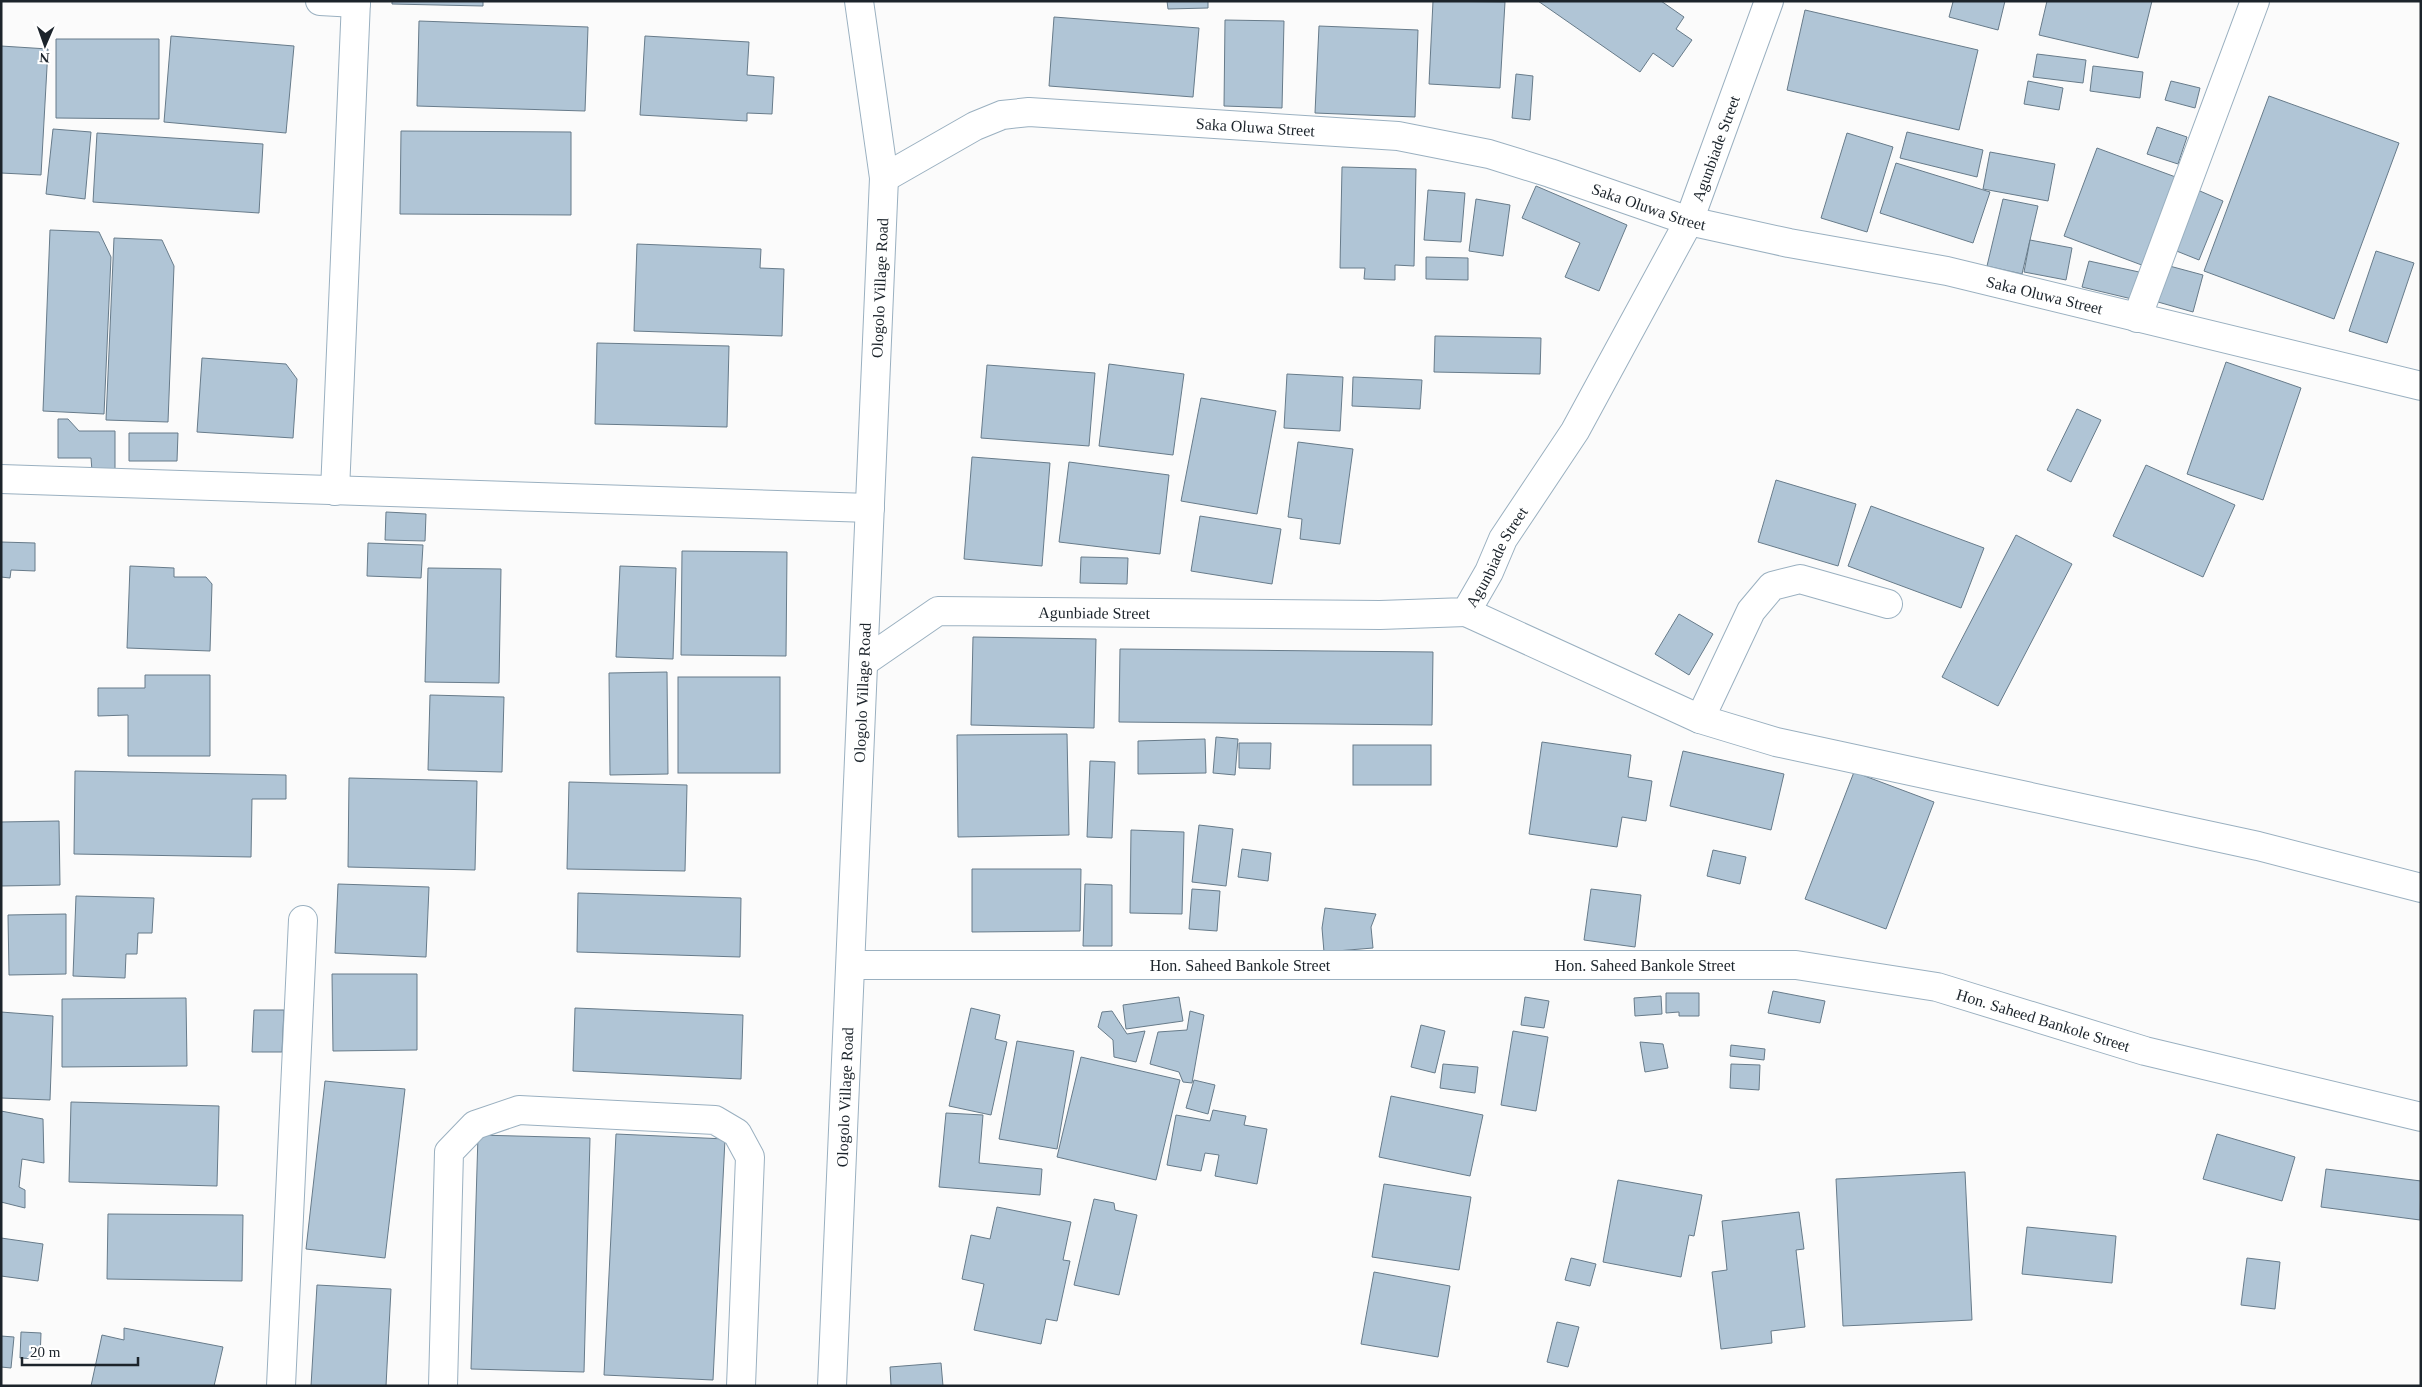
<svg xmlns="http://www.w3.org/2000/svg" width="2422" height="1387" viewBox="0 0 2422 1387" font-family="Georgia,serif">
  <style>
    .building { fill: #b0c5d6; stroke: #677b8a }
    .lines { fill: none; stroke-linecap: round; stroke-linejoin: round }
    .minor-casing { stroke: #9ab0c0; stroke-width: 30 }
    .minor { stroke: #fff; stroke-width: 28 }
    .labels { text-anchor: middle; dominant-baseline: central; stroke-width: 4; stroke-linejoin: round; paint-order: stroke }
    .street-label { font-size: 16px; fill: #1c242b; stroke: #fff }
  </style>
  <rect width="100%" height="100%" fill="#fbfbfb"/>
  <g class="building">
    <polygon points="392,1 483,1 483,6 392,4"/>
    <polygon points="1167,1 1208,1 1208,8 1168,9"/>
    <polygon points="1433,1 1505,2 1500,88 1429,84"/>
    <polygon points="1538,1 1661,1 1684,17 1676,29 1692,40 1673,67 1653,53 1640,72"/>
    <polygon points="1951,1 2005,1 1998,30 1949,17 1953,2"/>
    <polygon points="2047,1 2152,1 2138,58 2039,35"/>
    <polygon points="1805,10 1978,50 1959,130 1787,90"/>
    <polygon points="1054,17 1199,28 1193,97 1049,86"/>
    <polygon points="1225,20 1284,21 1282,108 1224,106"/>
    <polygon points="419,21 588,27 585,111 417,106"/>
    <polygon points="1319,26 1418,30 1415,117 1315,113"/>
    <polygon points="171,36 294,46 286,133 164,122"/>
    <polygon points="645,36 749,42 747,75 774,77 772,114 747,113 747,121 640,115"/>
    <polygon points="56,39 159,39 159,119 56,118"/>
    <polygon points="1,46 48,49 41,175 1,173"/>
    <polygon points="2037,54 2086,60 2083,83 2033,77"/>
    <polygon points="2093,66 2143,72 2140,98 2090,91"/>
    <polygon points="1516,74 1533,76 1530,120 1512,118"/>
    <polygon points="2028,81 2063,88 2059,110 2024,104"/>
    <polygon points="2171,81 2200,88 2195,108 2165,100"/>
    <polygon points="2269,96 2399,143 2334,319 2204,271"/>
    <polygon points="2157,127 2187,137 2178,164 2147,154"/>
    <polygon points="53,129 91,132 85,199 46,194"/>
    <polygon points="401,131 571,132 571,215 400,214"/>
    <polygon points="1907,132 1983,150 1977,177 1900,158"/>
    <polygon points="97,133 263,144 259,213 93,202"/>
    <polygon points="1847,133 1893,147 1867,232 1821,218"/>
    <polygon points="2097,148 2181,179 2147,267 2064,236"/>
    <polygon points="1990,152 2055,164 2048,201 1983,189"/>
    <polygon points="1896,163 1990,192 1973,243 1880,213"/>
    <polygon points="1342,167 1416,169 1414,266 1395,265 1395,280 1364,279 1365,268 1340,268"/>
    <polygon points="1536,186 1627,225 1599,291 1565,277 1580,243 1522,218"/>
    <polygon points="2193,188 2223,201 2199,260 2169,248"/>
    <polygon points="1428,190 1465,193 1461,242 1424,240"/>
    <polygon points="1476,199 1510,205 1503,256 1469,251"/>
    <polygon points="2003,199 2038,206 2022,274 1987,266"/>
    <polygon points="50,230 99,232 111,257 104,414 43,411"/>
    <polygon points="114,238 162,240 174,266 168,422 106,420"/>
    <polygon points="2030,240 2072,248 2066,280 2024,272"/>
    <polygon points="637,244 761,249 760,268 784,269 782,336 634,331"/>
    <polygon points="2376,251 2414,263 2387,343 2349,331"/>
    <polygon points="1426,257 1468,258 1468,280 1426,279"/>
    <polygon points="2089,261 2139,272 2132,299 2082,287"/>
    <polygon points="2162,264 2203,275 2193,312 2151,300"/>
    <polygon points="1435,336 1541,338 1540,374 1434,372"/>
    <polygon points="597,343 729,346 727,427 595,424"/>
    <polygon points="202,358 286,364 297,379 293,438 197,432"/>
    <polygon points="2226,362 2301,388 2263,500 2187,474"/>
    <polygon points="1109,364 1184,374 1173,455 1099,446"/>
    <polygon points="987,365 1095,373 1089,446 981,438"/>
    <polygon points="1287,374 1343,377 1340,431 1284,428"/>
    <polygon points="1353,377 1422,380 1420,409 1352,406"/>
    <polygon points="1201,398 1276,411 1257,514 1181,501"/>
    <polygon points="2077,409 2101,420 2071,482 2047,470"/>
    <polygon points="58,419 68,419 79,431 115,431 115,471 92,471 91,458 58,458"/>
    <polygon points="129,433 178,433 177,461 129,461"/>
    <polygon points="1298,442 1353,449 1340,544 1300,539 1302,519 1288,517"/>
    <polygon points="972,457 1050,463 1042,566 964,559"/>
    <polygon points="1069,462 1169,475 1160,554 1059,542"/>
    <polygon points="2146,465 2235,505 2203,577 2113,536"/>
    <polygon points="1776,480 1856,504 1838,566 1758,542"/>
    <polygon points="1871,506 1984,548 1961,608 1848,566"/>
    <polygon points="386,512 426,514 425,541 385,540"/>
    <polygon points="1200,516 1281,529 1272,584 1191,571"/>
    <polygon points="2016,535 2072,564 1998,706 1942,677"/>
    <polygon points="1,542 35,543 35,571 11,570 10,578 1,577"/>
    <polygon points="368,543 423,545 421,578 367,576"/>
    <polygon points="682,551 787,552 786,656 681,655"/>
    <polygon points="1081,557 1128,558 1127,584 1080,583"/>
    <polygon points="130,566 174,568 174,577 206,577 212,584 210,651 127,648"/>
    <polygon points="620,566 676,568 673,659 616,657"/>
    <polygon points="428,568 501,569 499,683 425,682"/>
    <polygon points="1679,614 1713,634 1689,675 1655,654"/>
    <polygon points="973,637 1096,639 1094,728 971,725"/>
    <polygon points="1120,649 1433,652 1432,725 1119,722"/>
    <polygon points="667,672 668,774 610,775 609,673"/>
    <polygon points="145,675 210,675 210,756 128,756 128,715 98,716 98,688 145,688"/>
    <rect x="678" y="677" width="102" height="96"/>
    <polygon points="430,695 504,697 502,772 428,770"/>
    <polygon points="1067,734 1069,835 958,837 957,735"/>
    <polygon points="1216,737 1238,739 1235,775 1213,773"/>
    <polygon points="1205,739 1206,773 1138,774 1138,741"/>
    <polygon points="1542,742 1631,755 1628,777 1652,781 1646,821 1622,817 1617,847 1529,834"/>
    <polygon points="1239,743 1271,743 1270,769 1239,768"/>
    <rect x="1353" y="745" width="78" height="40"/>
    <polygon points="1683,751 1784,774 1771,830 1670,806"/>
    <polygon points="1090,761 1115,762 1112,838 1087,837"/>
    <polygon points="75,771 286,775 286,799 252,799 251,857 74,854"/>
    <polygon points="1854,772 1934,802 1886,929 1805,899"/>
    <polygon points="349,778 477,781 475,870 348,867"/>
    <polygon points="569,782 687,785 685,871 567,869"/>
    <polygon points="59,821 60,885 1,886 1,822"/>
    <polygon points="1199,825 1233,829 1226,886 1192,882"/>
    <polygon points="1131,830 1184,832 1182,914 1130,913"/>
    <polygon points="1242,849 1271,853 1268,881 1238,877"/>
    <polygon points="1713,850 1746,857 1740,884 1707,876"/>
    <polygon points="972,869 1081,869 1080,931 972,932"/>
    <polygon points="338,884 429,887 426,957 335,953"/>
    <polygon points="1085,884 1112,885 1112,946 1083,946"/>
    <polygon points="1192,889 1220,891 1217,931 1189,929"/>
    <polygon points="1591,889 1641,895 1635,947 1584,940"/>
    <polygon points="578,893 741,898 740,957 577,952"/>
    <polygon points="76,896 154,898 152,933 138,933 137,954 126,954 125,978 73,976"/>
    <polygon points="1325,908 1376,914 1371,927 1373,948 1324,952 1322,928"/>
    <polygon points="66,914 66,974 9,975 8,915"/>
    <polygon points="332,974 417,974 417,1050 333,1051"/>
    <polygon points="1773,991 1825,1001 1820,1023 1768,1013"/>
    <polygon points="1666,993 1699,993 1699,1016 1679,1016 1679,1012 1666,1013"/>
    <polygon points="1661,996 1662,1014 1635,1016 1634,998"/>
    <polygon points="1179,997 1183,1021 1126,1029 1123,1005"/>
    <polygon points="1525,997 1549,1001 1544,1028 1521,1025"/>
    <polygon points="186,998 187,1066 62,1067 62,999"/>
    <polygon points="575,1008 743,1015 741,1079 573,1071"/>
    <polygon points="971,1008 1000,1015 995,1039 1007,1042 991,1115 949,1106"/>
    <polygon points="254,1010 284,1010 282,1052 252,1052"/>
    <polygon points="1112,1011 1127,1034 1145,1031 1136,1062 1114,1057 1113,1040 1098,1027 1102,1012"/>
    <polygon points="1190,1011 1204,1015 1192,1083 1183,1082 1179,1072 1150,1064 1158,1032 1187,1030"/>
    <polygon points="1,1012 53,1016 50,1100 1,1098"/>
    <polygon points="1421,1025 1445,1031 1435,1073 1411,1067"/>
    <polygon points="1513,1031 1548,1037 1536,1111 1501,1105"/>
    <polygon points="1017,1041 1074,1051 1057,1149 999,1139"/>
    <polygon points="1640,1042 1663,1044 1668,1068 1645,1072"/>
    <polygon points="1731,1045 1765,1049 1764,1060 1730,1056"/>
    <polygon points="1081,1057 1180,1080 1156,1180 1057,1157"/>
    <polygon points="1443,1064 1478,1067 1475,1093 1440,1088"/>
    <polygon points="1731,1064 1760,1065 1759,1090 1730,1088"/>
    <polygon points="1194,1080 1215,1085 1208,1114 1186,1108"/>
    <polygon points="325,1081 405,1089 385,1258 306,1249"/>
    <polygon points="1391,1096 1483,1115 1470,1176 1379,1157"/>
    <polygon points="71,1102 219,1106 217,1186 69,1182"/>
    <polygon points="1213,1110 1246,1116 1244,1125 1267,1129 1257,1184 1215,1176 1219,1155 1205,1153 1201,1171 1167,1165 1176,1115 1210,1121"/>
    <polygon points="1,1111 43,1119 44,1163 22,1159 19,1187 25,1190 25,1208 1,1202"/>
    <polygon points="946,1113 983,1115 979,1163 1042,1169 1040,1195 939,1187"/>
    <polygon points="616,1134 725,1139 713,1380 604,1375"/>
    <polygon points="2217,1134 2295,1157 2282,1201 2203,1179"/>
    <polygon points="478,1135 590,1138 584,1372 471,1369"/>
    <polygon points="2326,1169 2421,1181 2420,1220 2321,1207"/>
    <polygon points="1965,1172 1972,1320 1843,1326 1836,1179"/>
    <polygon points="1618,1180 1702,1195 1694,1236 1689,1235 1681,1277 1603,1262"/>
    <polygon points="1384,1184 1471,1197 1459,1270 1372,1257"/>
    <polygon points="1094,1199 1114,1203 1115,1210 1137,1215 1119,1295 1074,1285"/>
    <polygon points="997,1207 1071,1222 1063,1260 1070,1261 1057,1321 1046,1319 1041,1344 974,1330 984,1284 962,1279 971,1235 990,1239"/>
    <polygon points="1799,1212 1804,1249 1796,1250 1805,1327 1771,1331 1772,1343 1721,1349 1712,1272 1727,1270 1722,1221"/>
    <polygon points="108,1214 243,1215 242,1281 107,1279"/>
    <polygon points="2027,1227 2116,1236 2112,1283 2022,1274"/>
    <polygon points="1,1238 43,1244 38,1281 1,1276"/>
    <polygon points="1571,1258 1596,1264 1590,1286 1565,1280"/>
    <polygon points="2247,1258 2280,1262 2275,1309 2241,1305"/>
    <polygon points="1374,1272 1450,1286 1438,1357 1361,1344"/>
    <polygon points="317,1285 391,1289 386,1386 311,1386"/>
    <polygon points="1557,1322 1579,1327 1568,1367 1547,1362"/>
    <polygon points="124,1328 223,1347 214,1386 91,1386 102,1335 124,1340"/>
    <polygon points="21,1332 41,1333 40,1359 20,1358"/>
    <polygon points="1,1336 14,1337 11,1368 1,1367"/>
    <polygon points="941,1363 943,1386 891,1386 890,1367"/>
  </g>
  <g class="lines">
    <defs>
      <g id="minor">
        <polyline points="320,1 356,3"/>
        <path id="s1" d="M 884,178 L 975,126 L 1002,115 L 1029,112 L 1398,136 L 1489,154 L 1550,173 L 1689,221 L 1789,243 L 1947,271 L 2421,386"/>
        <polyline points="2137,318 2255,1"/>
        <polyline points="1,479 870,508"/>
        <polyline points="335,491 356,1"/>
        <polyline points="1466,612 1700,719 1776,742 2258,846 2421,888"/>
        <path id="s2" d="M 864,662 L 938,611 L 1380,615 L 1466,612 L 1489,572 L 1503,539 L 1575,431 L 1689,221 L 1769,1"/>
        <polyline points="1700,719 1751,611 1772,586 1800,579 1888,604"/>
        <path id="s3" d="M 851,965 L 1796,965 L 1937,987 L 2145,1051 L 2421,1117"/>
        <polyline points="281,1386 303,920"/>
        <polyline points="443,1386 449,1152 475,1125 519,1110 715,1120 737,1133 750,1157 741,1386"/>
        <path id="s4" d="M 832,1386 L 884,178 L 859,1"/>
      </g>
    </defs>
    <use href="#minor" class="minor-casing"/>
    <use href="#minor" class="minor"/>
  </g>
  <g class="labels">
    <g class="street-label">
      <text stroke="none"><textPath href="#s1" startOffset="388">Saka Oluwa Street</textPath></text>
      <text stroke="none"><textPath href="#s2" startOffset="1146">Agunbiade Street</textPath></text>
      <text stroke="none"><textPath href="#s1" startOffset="792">Saka Oluwa Street</textPath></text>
      <text stroke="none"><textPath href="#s4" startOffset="1099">Ologolo Village Road</textPath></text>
      <text stroke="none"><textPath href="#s1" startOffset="1198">Saka Oluwa Street</textPath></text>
      <text stroke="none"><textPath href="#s2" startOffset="681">Agunbiade Street</textPath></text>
      <text stroke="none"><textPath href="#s2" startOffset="246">Agunbiade Street</textPath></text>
      <text stroke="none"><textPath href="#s4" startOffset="694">Ologolo Village Road</textPath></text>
      <text stroke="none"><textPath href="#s3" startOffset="389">Hon. Saheed Bankole Street</textPath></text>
      <text stroke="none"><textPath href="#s3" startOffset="794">Hon. Saheed Bankole Street</textPath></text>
      <text stroke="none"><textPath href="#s3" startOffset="1199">Hon. Saheed Bankole Street</textPath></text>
      <text stroke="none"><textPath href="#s4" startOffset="289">Ologolo Village Road</textPath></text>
    </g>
  </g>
  <rect width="2422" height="1387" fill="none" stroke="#1c242b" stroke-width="5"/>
  <g transform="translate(45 45) rotate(182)" stroke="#ffffff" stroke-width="4" paint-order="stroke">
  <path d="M0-4L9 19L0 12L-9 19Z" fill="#1c242b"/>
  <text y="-8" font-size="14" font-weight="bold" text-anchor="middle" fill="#1c242b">N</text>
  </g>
  <path d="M22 1357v8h116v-8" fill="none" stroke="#1c242b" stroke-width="2.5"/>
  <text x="30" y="1357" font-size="15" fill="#1c242b" stroke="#ffffff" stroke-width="4" paint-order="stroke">20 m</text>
</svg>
